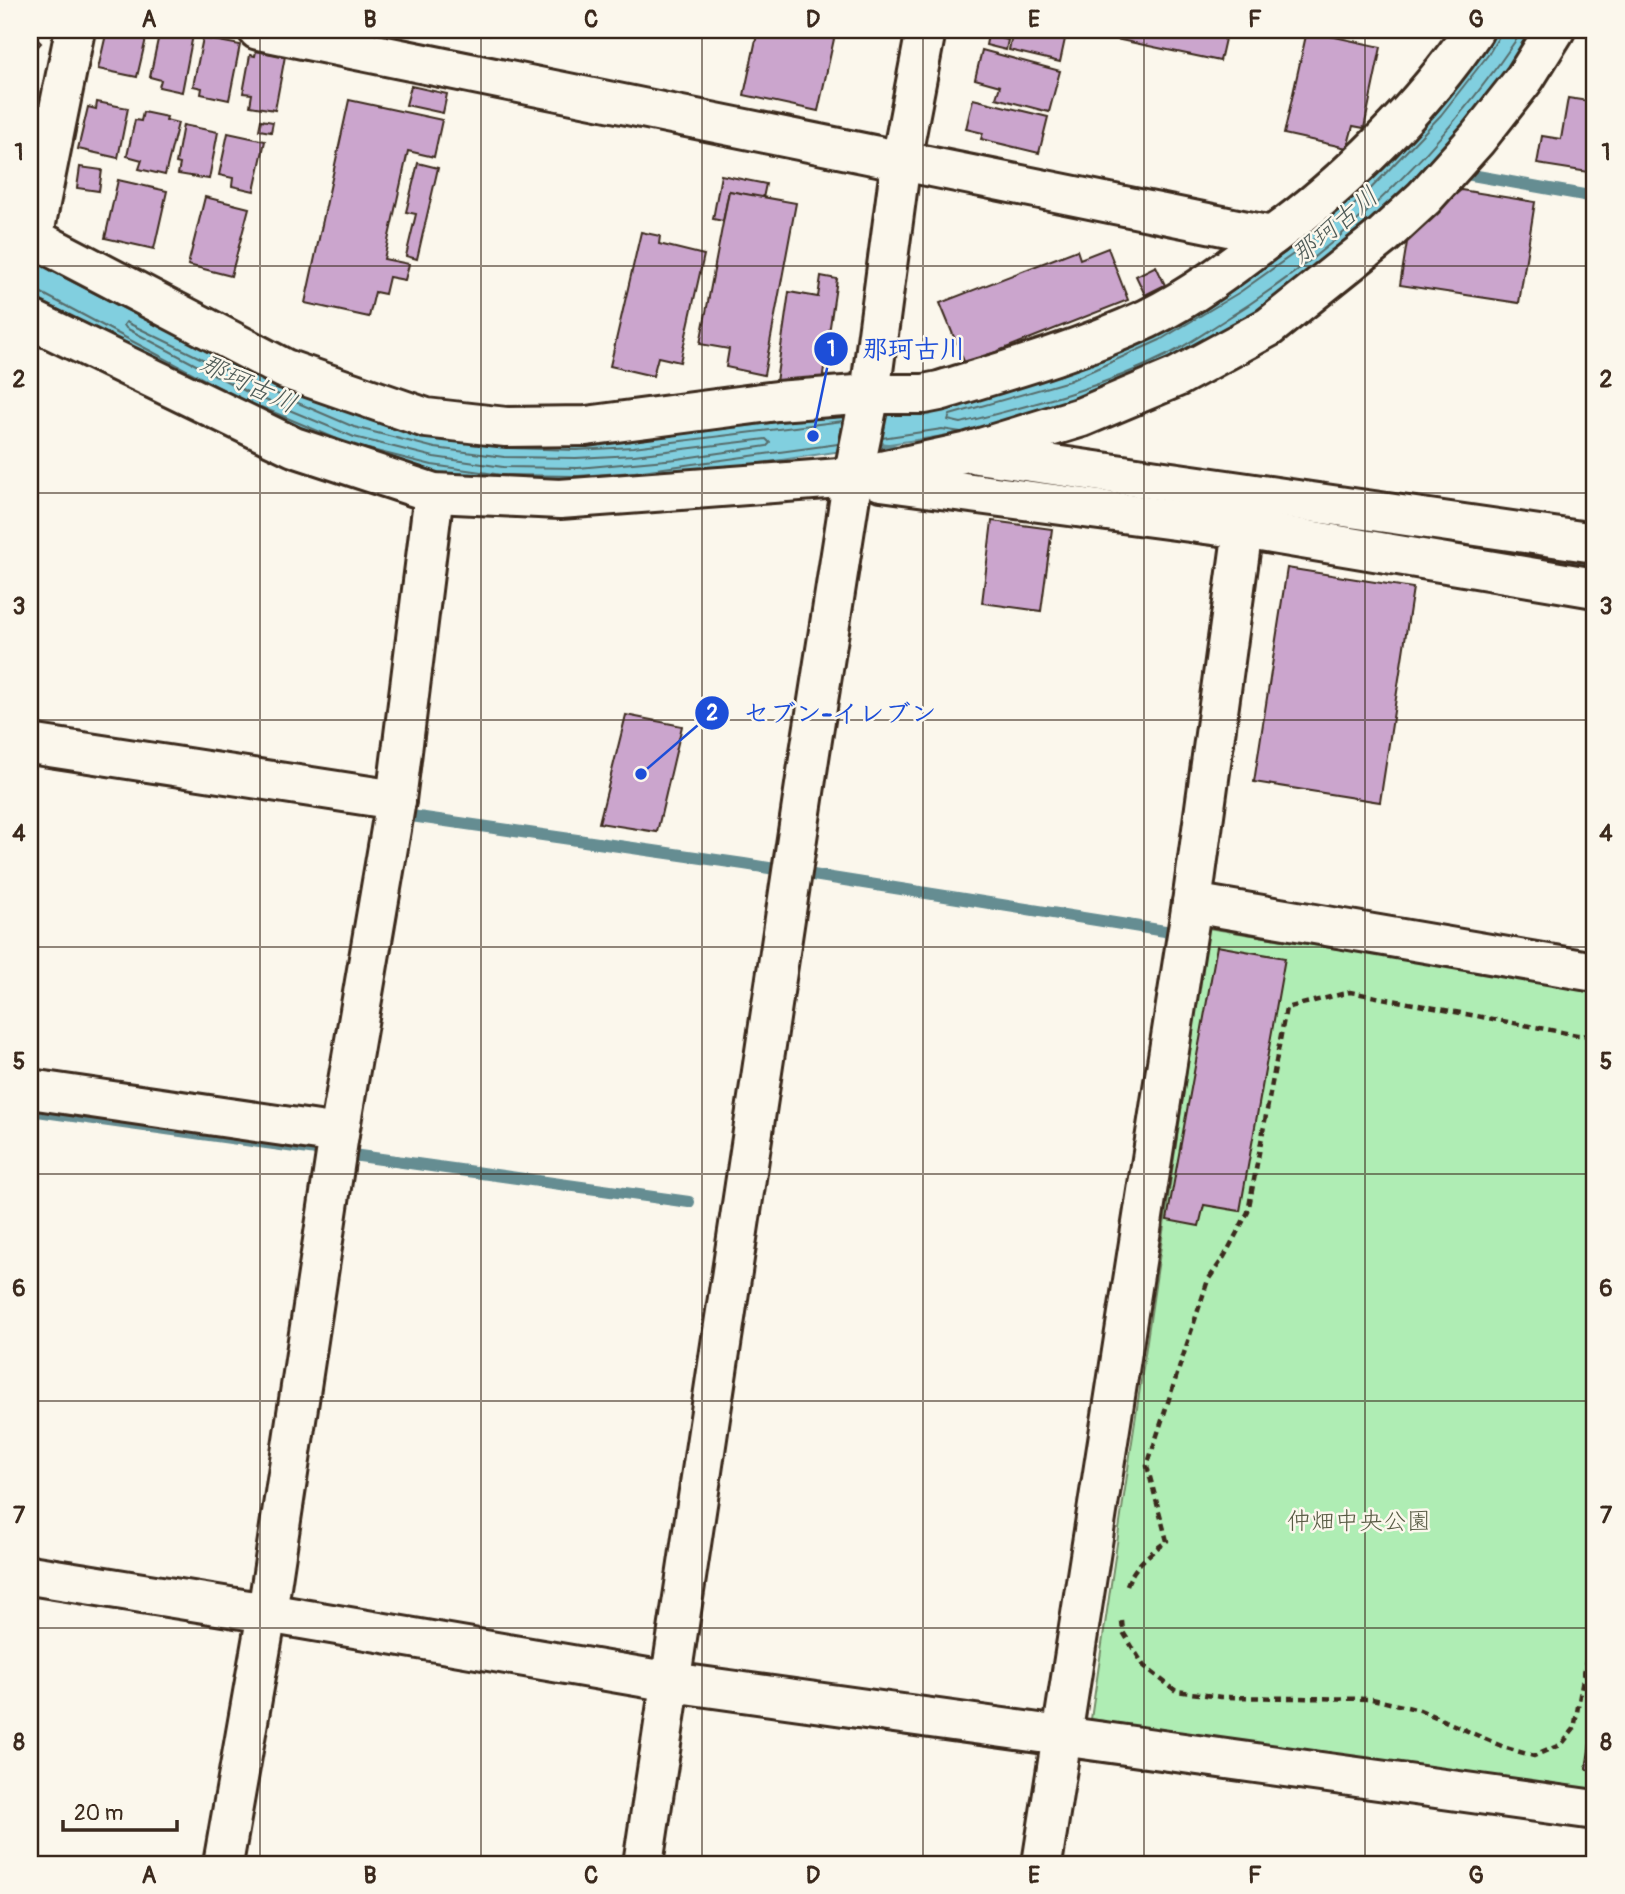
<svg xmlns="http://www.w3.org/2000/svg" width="1625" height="1894" viewBox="0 0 1625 1894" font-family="Pangolin,'Klee One',sans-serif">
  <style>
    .green { fill: #afedb4; stroke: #758c69; stroke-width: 2 }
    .water { fill: #81cfdf; stroke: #658d92; stroke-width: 2 }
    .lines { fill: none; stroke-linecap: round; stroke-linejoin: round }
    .shore { stroke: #576c6b; stroke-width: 2 }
    .stream { stroke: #658d92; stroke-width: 12 }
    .building { fill: #cba5cd; stroke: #3b2a1e; stroke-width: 2 }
    .minor-casing { stroke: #3b2a1e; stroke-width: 44 }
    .path { stroke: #3b2a1e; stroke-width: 4.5; stroke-dasharray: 7 5; stroke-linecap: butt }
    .minor { stroke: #fbf7ec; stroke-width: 38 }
    .grid { fill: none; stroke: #3b2a1e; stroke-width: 2; stroke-opacity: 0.55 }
    .labels { text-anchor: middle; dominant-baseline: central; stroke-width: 5; stroke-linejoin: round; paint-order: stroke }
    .park-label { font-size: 24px; fill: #585b44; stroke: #fbf7ec }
    .water-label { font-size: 26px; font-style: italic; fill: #505c58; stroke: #fbf7ec }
    .leader { fill: none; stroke: #1d4ed8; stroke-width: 2.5 }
    .callout-dot { fill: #1d4ed8; stroke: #fbf7ec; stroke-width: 2.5 }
    .mark-label { font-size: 21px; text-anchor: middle; font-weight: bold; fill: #fff }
    .callout-label { font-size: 26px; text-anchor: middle; font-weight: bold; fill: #1d4ed8; stroke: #fbf7ec; stroke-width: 5; stroke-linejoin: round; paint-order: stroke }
    .neatline { fill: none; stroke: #3b2a1e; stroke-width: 2.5 }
    .grid-label { font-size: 23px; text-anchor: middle; font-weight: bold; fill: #3b2a1e }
  </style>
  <rect width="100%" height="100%" fill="#fbf7ec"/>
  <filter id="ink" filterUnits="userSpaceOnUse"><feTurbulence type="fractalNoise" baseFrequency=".0143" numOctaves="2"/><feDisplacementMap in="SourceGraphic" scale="14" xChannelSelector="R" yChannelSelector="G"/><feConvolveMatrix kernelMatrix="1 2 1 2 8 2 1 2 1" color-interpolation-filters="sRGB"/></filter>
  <g filter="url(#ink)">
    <polygon class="green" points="1208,928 1595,990 1595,1796 1091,1719"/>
    <polygon class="water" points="1485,30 1542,30 1466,133 1334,264 1175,369 961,439 943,436 679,475 502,482 431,472 350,452 244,408 30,295 30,251 263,371 576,443 632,440 935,403 1153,326"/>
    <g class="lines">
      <g class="shore">
        <path d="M 1500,30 L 1498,38 L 1488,55 L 1441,115 L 1361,199 L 1313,240 L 1240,292 L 1160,340 L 1069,381 L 950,415 L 948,420 L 961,423 C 1031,405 1102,388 1167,355 C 1184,347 1201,335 1217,325 C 1341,249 1442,150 1523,30"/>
        <polyline points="50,270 158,326"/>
        <polyline points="30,289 36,290 224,390"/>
        <polygon points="126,322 256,385 354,427 435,448 504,457 576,458 634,455 766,439 770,443 767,446 677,459 578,468 503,467 434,457 354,437 251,394 126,328 124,325"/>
        <polyline points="261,407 337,439"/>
        <polyline points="882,438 942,429 961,432"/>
        <polyline points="509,448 576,450 633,447 843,421"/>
        <polyline points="368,449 432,465 502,475"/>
        <polyline points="503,475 578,476 635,472 838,444"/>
      </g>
      <g class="stream">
        <polyline points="1455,172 1595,197"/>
        <polyline points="863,445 904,452"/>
        <polyline points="1371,531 1595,565"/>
        <polyline points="397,814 744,864 1165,931"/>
        <polyline points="30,1110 689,1202"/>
      </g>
    </g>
    <g class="building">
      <polygon points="107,30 148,30 137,77 98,69"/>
      <polygon points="160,30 193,35 182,92 159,87 161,80 150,77"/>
      <polygon points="461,30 490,30 489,35"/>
      <polygon points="758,30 836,30 818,111 744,95"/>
      <polygon points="1013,30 1067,30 1060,62 1009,50"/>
      <polygon points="1093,30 1227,30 1220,61 1092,34"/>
      <polygon points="1307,31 1381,47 1364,128 1353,126 1347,148 1284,134"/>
      <polygon points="30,32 41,43 30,55"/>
      <polygon points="988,35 1008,40 1006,50 986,45"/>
      <polygon points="203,38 240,45 229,100 201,94 202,88 193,86"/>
      <polygon points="1595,48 1595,90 1589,89"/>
      <polygon points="982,50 1060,71 1049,112 996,98 1000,86 975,79"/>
      <polygon points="256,51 285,56 275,110 250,106 252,94 243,93 250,55 255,56"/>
      <polygon points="411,86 447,94 443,113 406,105"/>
      <polygon points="1568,98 1595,102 1595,173 1537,164 1542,136 1561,139"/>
      <polygon points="973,99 1048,117 1039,153 981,139 983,133 966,129"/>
      <polygon points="349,100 442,120 434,157 408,151 384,259 409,264 405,280 389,277 385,294 375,292 369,317 305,303"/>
      <polygon points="97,102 128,108 118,158 78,149 88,107 96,109"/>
      <polygon points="143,112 167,117 166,120 178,123 165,175 139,169 142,160 127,156 135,120 141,121"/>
      <polygon points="261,120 273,122 271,132 259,130"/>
      <polygon points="183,125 218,132 209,179 178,174 180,164 176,163"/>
      <polygon points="228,133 265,141 254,191 232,186 233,178 219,175"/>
      <polygon points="418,163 438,168 417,259 406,256 416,214 406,212"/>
      <polygon points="80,167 102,170 99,191 77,188"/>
      <polygon points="721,175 766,184 763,198 729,191 723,221 713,219"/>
      <polygon points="118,180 167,191 154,249 105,238"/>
      <polygon points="1461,190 1535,202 1519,303 1400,285 1408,236"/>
      <polygon points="729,191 796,203 764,375 726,367 729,349 700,344"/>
      <polygon points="205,197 249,208 231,276 188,265"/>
      <polygon points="641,232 660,236 659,244 704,255 680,362 658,357 653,376 610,366"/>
      <polygon points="1108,248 1128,300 965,364 940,303 1077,250 1080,259"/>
      <polygon points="1156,266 1165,285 1145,295 1136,276"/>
      <polygon points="821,276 837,279 821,388 776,382 789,292 818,297"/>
      <polygon points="992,521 1052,529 1041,611 982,603"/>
      <polygon points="1287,568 1413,588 1380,802 1254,782"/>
      <polygon points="626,715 682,726 657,832 599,823"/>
      <polygon points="1217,946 1285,958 1240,1211 1204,1205 1199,1226 1167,1220"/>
      <polygon points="1595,1711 1595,1771 1586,1769"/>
    </g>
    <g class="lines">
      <defs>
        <g id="minor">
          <path d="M 258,30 L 1272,236 C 1344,185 1425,103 1474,30"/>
          <path d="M 30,236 L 285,369 L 426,418 L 506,427 L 586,426 L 777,401 L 870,394 L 924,394 L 939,391 C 1009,370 1080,350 1147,319 C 1192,297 1233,266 1272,236"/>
          <polyline points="33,238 75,30"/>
          <polyline points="30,319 294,447 434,493 560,499 853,477 968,452 1082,417 1177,377 1269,327 1384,235 1424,198 1477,139 1525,78 1555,30"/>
          <polyline points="977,454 1595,543"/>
          <polyline points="881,481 1243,529 1595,588"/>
          <polyline points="30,744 396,800"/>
          <polyline points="1192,903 1595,972"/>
          <polyline points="30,1089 339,1134"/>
          <polyline points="30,1575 267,1613 671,1682 1595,1810"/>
          <polyline points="223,1864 267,1613 339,1134 396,800 434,493"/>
          <polyline points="643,1864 810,752 853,477 870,394 901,161 926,30"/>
          <polyline points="1042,1864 1192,903 1243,529 1243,493"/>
        </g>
      </defs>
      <use href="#minor" class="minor-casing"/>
      <g class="path">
        <path d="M 1127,1585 C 1134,1566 1150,1553 1167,1541 L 1147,1466 L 1208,1280 L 1224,1257 L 1248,1212 L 1286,1008 L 1350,992 L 1577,1035 L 1595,1036"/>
        <polyline points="1122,1621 1123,1632 1144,1666 1176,1691 1221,1697 1372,1699 1420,1710 1506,1748 1534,1756 1562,1744 1574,1729 1590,1639 1595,1637"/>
      </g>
      <use href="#minor" class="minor"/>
    </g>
  </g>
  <path class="grid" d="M 260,30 L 260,1864M 481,30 L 481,1864M 702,30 L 702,1864M 923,30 L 923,1864M 1144,30 L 1144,1864M 1365,30 L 1365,1864M 30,266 L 1595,266M 30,493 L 1595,493M 30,720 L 1595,720M 30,947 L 1595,947M 30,1174 L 1595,1174M 30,1401 L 1595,1401M 30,1628 L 1595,1628"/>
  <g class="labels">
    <g class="park-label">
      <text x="1359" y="1521">仲畑中央公園</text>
    </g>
    <g class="water-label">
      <text transform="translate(1335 226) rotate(-40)">那珂古川</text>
      <text transform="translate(248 384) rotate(25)">那珂古川</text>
    </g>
  </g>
  <path class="leader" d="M813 436L831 349M641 774L712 713"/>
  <g class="callout-dot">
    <circle cx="813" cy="436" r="7"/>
    <circle cx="641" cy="774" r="7"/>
    <circle cx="831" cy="349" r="18"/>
    <circle cx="712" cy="713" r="18"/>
  </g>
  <g class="mark-label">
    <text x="831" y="356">1</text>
    <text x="712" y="720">2</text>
  </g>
  <g class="callout-label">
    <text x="914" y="358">那珂古川</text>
    <text x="840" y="722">セブン-イレブン</text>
  </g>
  <rect width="1625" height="1894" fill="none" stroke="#fbf7ec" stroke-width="77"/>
  <path d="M63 1820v10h114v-10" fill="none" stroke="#3b2a1e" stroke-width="3.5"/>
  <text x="74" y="1820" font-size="21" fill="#3b2a1e" stroke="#fbf7ec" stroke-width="5" paint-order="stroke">20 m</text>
  <rect x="38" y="38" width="1548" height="1818" class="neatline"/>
  <g class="grid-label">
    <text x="149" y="27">A</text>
    <text x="370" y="27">B</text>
    <text x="591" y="27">C</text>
    <text x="813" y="27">D</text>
    <text x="1034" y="27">E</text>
    <text x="1255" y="27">F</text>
    <text x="1476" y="27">G</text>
    <text x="19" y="160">1</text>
    <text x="1606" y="160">1</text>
    <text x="19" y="387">2</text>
    <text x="1606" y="387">2</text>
    <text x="19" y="614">3</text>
    <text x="1606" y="614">3</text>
    <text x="19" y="841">4</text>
    <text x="1606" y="841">4</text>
    <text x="19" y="1069">5</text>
    <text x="1606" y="1069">5</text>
    <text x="19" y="1296">6</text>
    <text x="1606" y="1296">6</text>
    <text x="19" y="1523">7</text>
    <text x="1606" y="1523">7</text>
    <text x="19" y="1750">8</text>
    <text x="1606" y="1750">8</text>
    <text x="149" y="1883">A</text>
    <text x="370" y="1883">B</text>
    <text x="591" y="1883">C</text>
    <text x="813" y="1883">D</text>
    <text x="1034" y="1883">E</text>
    <text x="1255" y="1883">F</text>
    <text x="1476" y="1883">G</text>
  </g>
</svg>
